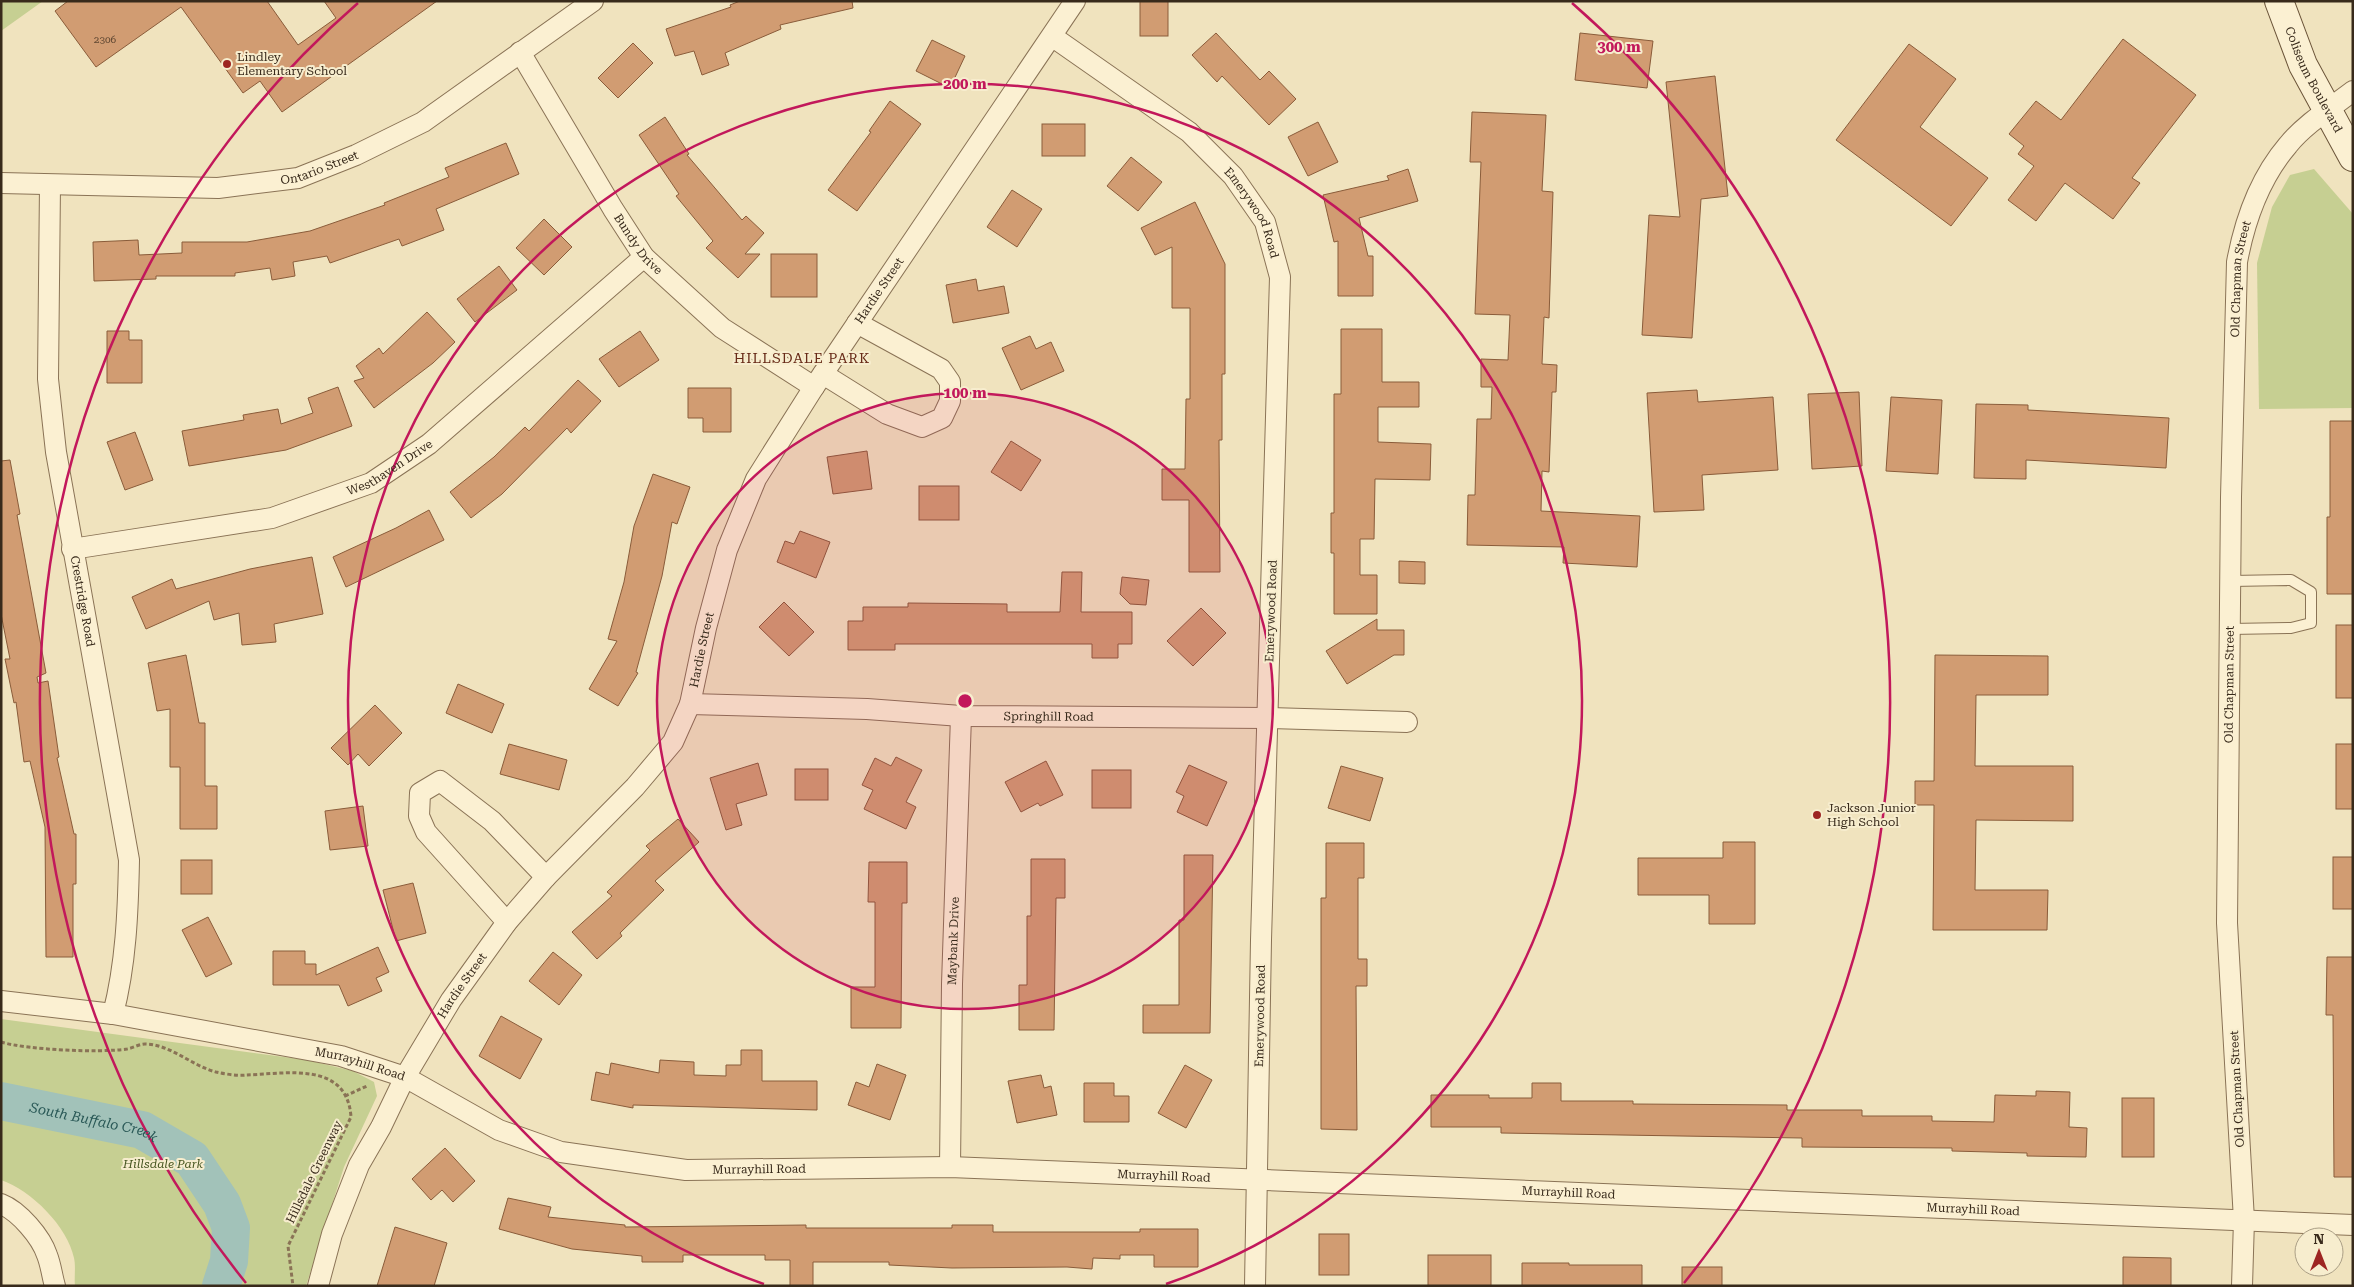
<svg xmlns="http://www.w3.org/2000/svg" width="2354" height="1287" viewBox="0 0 2354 1287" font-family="'Roboto Serif',serif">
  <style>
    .green { fill: #c6cf92 }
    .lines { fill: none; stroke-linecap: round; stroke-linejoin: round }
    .river { stroke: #a2c2b9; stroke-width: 38 }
    .building { fill: #d19c72; stroke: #8a5c3a }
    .lane-casing { stroke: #8a7356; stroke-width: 12 }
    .street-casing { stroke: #8a7356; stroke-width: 22 }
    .secondary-casing { stroke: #6b5439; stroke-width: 30 }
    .path { stroke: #8a7356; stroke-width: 3; stroke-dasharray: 4 2.5; stroke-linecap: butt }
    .lane { stroke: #fbf0d2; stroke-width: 10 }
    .street { stroke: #fbf0d2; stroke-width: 20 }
    .secondary { stroke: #fbf0d2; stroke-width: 28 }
    .ring { fill: none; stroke: #c2185b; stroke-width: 2.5 }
    .poi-dot { fill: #9d2522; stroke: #f7edce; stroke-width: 2 }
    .labels { text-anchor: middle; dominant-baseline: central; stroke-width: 4; stroke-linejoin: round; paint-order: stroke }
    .number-label { font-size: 10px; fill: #5e4631 }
    .poi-label { font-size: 12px; fill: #382a1b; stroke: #f7edce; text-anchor: start }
    .street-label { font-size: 12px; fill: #382a1b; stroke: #f7edce }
    .park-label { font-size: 12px; font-style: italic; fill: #475621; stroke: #f7edce }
    .neighbourhood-label { font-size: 14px; letter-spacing: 1px; fill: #682b18; stroke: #f7edce }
    .water-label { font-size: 14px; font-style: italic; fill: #2a5957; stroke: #f7edce }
    .centre { fill: #c2185b; stroke: #f7edce; stroke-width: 2.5 }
    .ring-label { font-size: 15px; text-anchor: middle; font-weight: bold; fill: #c2185b; stroke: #f7edce; stroke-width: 4; stroke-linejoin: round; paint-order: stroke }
  </style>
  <rect width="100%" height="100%" fill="#f0e3be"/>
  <g class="green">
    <polygon points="1,1 43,1 1,31"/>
    <polygon points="2314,169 2353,214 2353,408 2259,409 2257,263 2272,207 2290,175"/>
    <path d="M 1,1019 L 307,1060 L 353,1071 L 374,1082 L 377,1096 L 344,1167 L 306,1286 L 75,1286 C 74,1277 76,1267 74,1258 C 68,1227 31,1190 1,1180 Z"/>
  </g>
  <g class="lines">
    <path class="river" id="s1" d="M 1,1101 L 142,1130 L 192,1159 L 222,1204 L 231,1228 L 229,1261 L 221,1286"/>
  </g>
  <g class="building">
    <polygon points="68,1 267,1 298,45 336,18 324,1 437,1 282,112 260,81 243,93 181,7 96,67 55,11"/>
    <polygon points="740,1 852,1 853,8 780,25 781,29 725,53 729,65 702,75 694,51 675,56 666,29 731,7 730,5"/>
    <rect x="1140" y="1" width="28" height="35"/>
    <polygon points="1216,33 1260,80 1269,71 1296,99 1269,125 1222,76 1217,82 1192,55"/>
    <polygon points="1580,33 1653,41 1647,88 1575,80"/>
    <polygon points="2123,39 2196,95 2132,178 2140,183 2113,219 2065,183 2036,221 2008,200 2034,166 2018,154 2024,146 2009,134 2036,101 2061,120"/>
    <polygon points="932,40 965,56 950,88 916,71"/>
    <polygon points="633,43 653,63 618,98 598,78"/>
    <polygon points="1909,44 1956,79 1920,127 1988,178 1951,226 1836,140"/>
    <polygon points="1715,76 1728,196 1701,199 1692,338 1642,335 1649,215 1680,217 1666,82"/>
    <polygon points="890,101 921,124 857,211 828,190 871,132 869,131"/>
    <polygon points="1472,112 1546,115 1542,191 1553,192 1549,318 1544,317 1542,364 1557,365 1556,392 1552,392 1549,472 1542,471 1541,511 1640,516 1637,567 1563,563 1564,547 1467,545 1468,495 1475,495 1477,419 1491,419 1492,387 1481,387 1481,359 1508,360 1510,315 1475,314 1481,162 1470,162"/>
    <polygon points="665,117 689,154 687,155 742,220 746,216 764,233 745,254 760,254 738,278 706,248 713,241 676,196 679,194 639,135"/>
    <polygon points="1318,122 1338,162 1308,176 1288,137"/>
    <rect x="1042" y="124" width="43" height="32"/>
    <polygon points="506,143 519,174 436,209 444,230 402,246 399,239 330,263 327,256 293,262 295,276 272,280 270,268 235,273 235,276 156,276 156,279 94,281 93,242 138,240 139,255 182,253 182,242 247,242 310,231 385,205 384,203 449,177 445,168"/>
    <polygon points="1131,157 1162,182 1138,211 1107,186"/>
    <polygon points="1408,169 1418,201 1359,218 1368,256 1373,256 1373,296 1338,296 1338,241 1334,242 1323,195 1389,180 1387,176"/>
    <polygon points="1012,190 1042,209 1017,247 987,227"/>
    <polygon points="1195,202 1225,264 1225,374 1222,374 1222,440 1219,440 1220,572 1189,572 1189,500 1162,500 1162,469 1185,469 1186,399 1190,399 1190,308 1172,308 1172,247 1155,255 1141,228"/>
    <polygon points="544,219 572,247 544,275 516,248"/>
    <rect x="771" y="254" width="46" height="43"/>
    <polygon points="499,266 517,290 475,322 457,299"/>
    <polygon points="976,279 978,291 1004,286 1009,313 953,323 946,285"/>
    <polygon points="427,312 455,342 433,363 374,408 354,381 364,378 356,366 379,348 383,354"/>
    <polygon points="1341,329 1382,329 1382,382 1419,382 1419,407 1378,407 1378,442 1431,444 1430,480 1375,479 1374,539 1360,539 1360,575 1377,575 1377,614 1334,614 1334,553 1331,553 1331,513 1334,513 1334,394 1341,394"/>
    <polygon points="107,331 129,331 129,340 142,340 142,383 107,383"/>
    <polygon points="640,331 659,360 619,387 599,359"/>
    <polygon points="1030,336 1036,349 1051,342 1064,371 1021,390 1002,348"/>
    <polygon points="578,380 601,401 571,433 567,428 502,494 471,518 450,492 494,457 525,427 529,431"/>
    <polygon points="338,387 352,426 286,450 189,466 182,431 244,420 243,415 278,409 281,424 313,413 308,398"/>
    <polygon points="688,388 731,388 731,432 703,432 703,418 688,418"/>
    <polygon points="1697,390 1698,402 1773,397 1778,470 1702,475 1704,510 1654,512 1647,393"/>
    <polygon points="1859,392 1862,466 1812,469 1808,394"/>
    <polygon points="1891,397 1942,400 1938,474 1886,471"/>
    <polygon points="1976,404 2028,405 2028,410 2169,418 2166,468 2026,460 2026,479 1974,478"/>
    <polygon points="2330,421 2353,421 2353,594 2327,594 2327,517 2330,517"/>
    <polygon points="135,432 153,480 125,490 107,442"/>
    <polygon points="1011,441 1041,460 1021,491 991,472"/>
    <polygon points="867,451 872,489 833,494 827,457"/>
    <polygon points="10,460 20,514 17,515 46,673 37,677 38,683 48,681 59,757 57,758 74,834 76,834 76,884 73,884 73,957 46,957 45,827 30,761 24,762 16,702 14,703 5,659 10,659 1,614 1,461"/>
    <polygon points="653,474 690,487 677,524 672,522 662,576 636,672 638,673 618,706 589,689 617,641 608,639 624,582 634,526"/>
    <rect x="919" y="486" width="40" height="34"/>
    <polygon points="429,510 444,540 346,587 333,557 396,528"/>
    <polygon points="800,531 830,542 816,578 777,562 785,541 794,544"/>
    <polygon points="312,557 323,614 274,624 276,642 242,645 239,613 214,620 209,601 146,629 132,597 172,579 176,589 250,569"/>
    <polygon points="1399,561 1425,562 1425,584 1399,583"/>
    <polygon points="1062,572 1082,572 1081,612 1132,612 1132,644 1118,644 1118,658 1092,658 1092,644 895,644 895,650 848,650 848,621 863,621 863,607 908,607 908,603 1007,604 1007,612 1060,612"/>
    <polygon points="1122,577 1149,580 1146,605 1130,604 1120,594"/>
    <polygon points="784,602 814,632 789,656 759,627"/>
    <polygon points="1201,608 1226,633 1193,666 1167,641"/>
    <polygon points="1377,619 1377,630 1404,630 1404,655 1394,655 1347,684 1326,651"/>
    <rect x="2336" y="625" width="17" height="73"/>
    <polygon points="186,655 199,723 205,723 205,786 217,786 217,829 180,829 180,767 170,767 170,709 157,711 148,663"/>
    <polygon points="1935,655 2048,656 2048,695 1976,695 1975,766 2073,766 2073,821 1976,820 1975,890 2048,890 2047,930 1933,930 1934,805 1915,805 1915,781 1934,781"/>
    <polygon points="458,684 504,704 492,733 446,713"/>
    <polygon points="375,705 402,733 369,766 358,754 348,765 331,748"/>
    <polygon points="509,744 567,760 559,790 500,774"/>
    <rect x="2336" y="744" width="17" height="65"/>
    <polygon points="896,757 922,770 906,802 916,807 906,829 864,809 873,790 862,785 875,758 891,766"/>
    <polygon points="1046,761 1063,795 1040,806 1038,803 1021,812 1005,782"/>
    <polygon points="758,763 767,795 736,804 742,825 726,830 710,778"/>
    <polygon points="1189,765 1227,782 1207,826 1177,812 1184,796 1176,792"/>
    <polygon points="1341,766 1383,778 1370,821 1328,808"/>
    <rect x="795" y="769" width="33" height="31"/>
    <rect x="1092" y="770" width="39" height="38"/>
    <polygon points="363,806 368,846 330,850 325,811"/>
    <polygon points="678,819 699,842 655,881 664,890 620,933 622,936 597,959 572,932 612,896 607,892 650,850 646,846"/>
    <polygon points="1723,842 1755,842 1755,924 1709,924 1709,895 1638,895 1638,858 1723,858"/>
    <polygon points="1326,843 1364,843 1364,878 1358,878 1358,959 1367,959 1367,986 1356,986 1357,1130 1321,1129 1321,898 1326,898"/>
    <polygon points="1184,855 1213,855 1210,1033 1143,1033 1143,1005 1179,1005 1179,920 1184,920"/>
    <rect x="2333" y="857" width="20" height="52"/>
    <polygon points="1031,859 1065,859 1065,898 1056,898 1054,1030 1019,1030 1019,985 1027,985 1027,916 1031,916"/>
    <rect x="181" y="860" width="31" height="34"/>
    <polygon points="869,862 907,862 907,903 902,903 901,1028 851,1028 851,987 875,987 875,902 868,902"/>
    <polygon points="413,883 426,933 396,941 383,890"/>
    <polygon points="208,917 232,964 206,977 182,930"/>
    <polygon points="378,947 389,972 376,978 382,991 348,1006 339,985 273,985 273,951 305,951 305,964 316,964 316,975"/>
    <polygon points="553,952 582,975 559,1005 529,981"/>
    <polygon points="2327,957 2353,957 2353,1177 2334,1177 2333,1015 2326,1015"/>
    <polygon points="501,1016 542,1039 520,1079 479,1056"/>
    <polygon points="741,1050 762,1050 762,1081 817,1081 817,1110 633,1105 633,1108 591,1100 596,1072 609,1075 611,1063 659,1073 660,1060 694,1062 694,1075 726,1076 726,1065 741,1065"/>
    <polygon points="877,1064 906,1075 890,1120 848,1105 856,1082 869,1087"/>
    <polygon points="1185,1065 1212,1080 1186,1128 1158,1113"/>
    <polygon points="1041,1075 1044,1088 1051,1086 1057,1115 1017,1123 1008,1081"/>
    <polygon points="1084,1083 1114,1083 1114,1096 1129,1096 1129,1122 1084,1122"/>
    <polygon points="1532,1083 1561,1083 1561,1101 1633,1101 1633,1104 1787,1105 1787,1110 1862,1110 1862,1116 1932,1116 1932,1121 1994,1122 1995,1095 2036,1096 2036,1091 2070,1092 2069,1127 2087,1128 2086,1157 2027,1156 2027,1153 1952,1151 1952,1148 1802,1147 1802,1138 1501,1133 1501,1127 1431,1127 1431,1095 1489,1095 1489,1098 1532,1098"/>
    <rect x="2122" y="1098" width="32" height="59"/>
    <polygon points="445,1148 475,1181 453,1202 442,1190 431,1200 412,1179"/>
    <polygon points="508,1198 551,1207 548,1217 625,1225 625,1227 806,1225 806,1228 952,1228 952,1225 993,1225 993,1232 1140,1232 1140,1229 1198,1229 1198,1267 1154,1267 1154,1255 1120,1255 1120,1259 1093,1258 1092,1269 1067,1267 952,1268 889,1265 889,1262 813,1262 813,1286 790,1286 790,1260 765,1260 765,1255 683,1255 683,1262 642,1262 642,1256 572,1249 499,1229"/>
    <polygon points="395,1227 447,1243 434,1286 377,1286"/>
    <rect x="1319" y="1234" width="30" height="41"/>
    <rect x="1428" y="1255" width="63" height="31"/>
    <polygon points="2123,1257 2171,1258 2171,1286 2123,1286"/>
    <polygon points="1522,1263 1569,1263 1569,1265 1642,1265 1642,1286 1522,1286"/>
    <rect x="1682" y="1267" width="40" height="19"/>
  </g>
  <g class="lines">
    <defs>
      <polyline id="lane" points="2230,629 2291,628 2311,623 2311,592 2291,580 2231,581"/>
      <g id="street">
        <path id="s2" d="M 1053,37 L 1189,132 L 1233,176 L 1265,222 L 1280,277 L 1261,940 L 1255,1286"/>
        <path id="s3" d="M 520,52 L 613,209 L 644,257 L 722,328 L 814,387"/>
        <path id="s4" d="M 1,183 L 218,188 L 298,178 L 356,155 L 423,122 L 593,1"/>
        <path id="s5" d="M 50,185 L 48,379 L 56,452 L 129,860 C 128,912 126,964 113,1014"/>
        <polyline points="823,374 887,414 922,427 942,418 950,401 950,382 941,369 857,323"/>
        <path id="s6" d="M 72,549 L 272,518 L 371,483 L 429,444 L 644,257"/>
        <path id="s7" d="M 690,704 L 867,709 L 961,716 L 1268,718 L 1407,722"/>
        <polyline points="507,922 426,832 419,816 420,793 440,781 492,821 546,877"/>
        <path id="s8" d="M 1,1001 L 113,1014 L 341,1056 L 405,1077 L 499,1130 L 561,1152 L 686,1170 L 950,1167 L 2353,1225"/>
        <path id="s9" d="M 950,1167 L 952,984 L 961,716"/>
        <path d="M 1,1204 C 19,1211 41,1237 47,1255 C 51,1265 52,1276 55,1286"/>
        <path id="s10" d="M 318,1286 L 332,1234 L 359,1165 L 381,1127 L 405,1077 L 451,1000 L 507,922 L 546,877 L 635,787 L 673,742 L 690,704 L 706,628 L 727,550 L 756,479 L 814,387 L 1075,1"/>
        <path id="s11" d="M 2242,1286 L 2244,1220 L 2227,923 L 2231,497 L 2237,262 C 2245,219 2259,179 2288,145 C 2304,125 2332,107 2353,91"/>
      </g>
      <g id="secondary">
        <path id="s12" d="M 2279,1 L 2303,65 L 2353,157"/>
      </g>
    </defs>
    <use href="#lane" class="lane-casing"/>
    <use href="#street" class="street-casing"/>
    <use href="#secondary" class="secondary-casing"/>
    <g class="path">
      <path d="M 1,1042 C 28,1050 99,1053 127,1049 C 133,1048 139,1044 145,1044 C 170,1044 192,1066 216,1072 C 225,1074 237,1076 246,1075 C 285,1074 347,1060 351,1117 L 288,1246 L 293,1286"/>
      <polyline points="345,1096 367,1086"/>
    </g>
    <use href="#lane" class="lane"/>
    <use href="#street" class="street"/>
    <use href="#secondary" class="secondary"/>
  </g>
  <circle cx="965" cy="701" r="308" fill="#c2185b" fill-opacity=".12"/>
  <g class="ring">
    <circle cx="965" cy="701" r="308"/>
    <path d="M764 1284A617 617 0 1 1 1166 1284"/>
    <path d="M246 1283A925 925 0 0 1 358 3M1572 3A925 925 0 0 1 1684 1283"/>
  </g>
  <g class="poi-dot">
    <circle cx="227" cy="64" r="5"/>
    <circle cx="1817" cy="815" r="5"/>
  </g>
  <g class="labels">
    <g class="number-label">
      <text x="105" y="39">2306</text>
    </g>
    <g class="poi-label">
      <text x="237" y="57">Lindley<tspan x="237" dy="14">Elementary School</tspan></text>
      <text x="1827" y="808">Jackson Junior<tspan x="1827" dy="14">High School</tspan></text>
    </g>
    <g class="street-label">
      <text stroke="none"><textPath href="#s12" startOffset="86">Coliseum Boulevard</textPath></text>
      <text stroke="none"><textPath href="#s4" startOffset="321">Ontario Street</textPath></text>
      <text stroke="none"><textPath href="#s2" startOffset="270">Emerywood Road</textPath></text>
      <text stroke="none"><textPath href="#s3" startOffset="226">Bundy Drive</textPath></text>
      <text stroke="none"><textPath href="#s11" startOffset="1008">Old Chapman Street</textPath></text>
      <text stroke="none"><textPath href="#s10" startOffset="1160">Hardie Street</textPath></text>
      <text stroke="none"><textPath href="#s6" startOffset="331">Westhaven Drive</textPath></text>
      <text stroke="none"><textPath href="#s5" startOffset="419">Crestridge Road</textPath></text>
      <text transform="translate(1271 611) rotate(-88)">Emerywood Road</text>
      <text stroke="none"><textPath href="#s10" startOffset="755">Hardie Street</textPath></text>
      <text stroke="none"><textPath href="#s11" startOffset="602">Old Chapman Street</textPath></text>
      <text stroke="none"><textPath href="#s7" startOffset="359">Springhill Road</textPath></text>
      <text stroke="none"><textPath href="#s9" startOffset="226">Maybank Drive</textPath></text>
      <text stroke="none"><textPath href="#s10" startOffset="335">Hardie Street</textPath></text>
      <text transform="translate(1260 1016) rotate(-89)">Emerywood Road</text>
      <text stroke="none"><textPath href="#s8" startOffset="365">Murrayhill Road</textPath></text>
      <text transform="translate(2237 1089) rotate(-93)">Old Chapman Street</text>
      <text stroke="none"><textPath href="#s8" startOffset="785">Murrayhill Road</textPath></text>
      <text transform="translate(314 1172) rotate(-64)">Hillsdale Greenway</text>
      <text stroke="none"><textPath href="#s8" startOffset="1190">Murrayhill Road</textPath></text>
      <text stroke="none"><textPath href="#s8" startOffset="1595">Murrayhill Road</textPath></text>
      <text stroke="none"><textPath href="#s8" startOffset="2000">Murrayhill Road</textPath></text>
    </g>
    <g class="park-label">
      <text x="163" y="1164">Hillsdale Park</text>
    </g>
    <g class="neighbourhood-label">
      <text x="802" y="358">HILLSDALE PARK</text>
    </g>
    <g class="water-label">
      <text stroke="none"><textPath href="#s1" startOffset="95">South Buffalo Creek</textPath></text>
    </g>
  </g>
  <circle cx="965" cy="701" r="8" class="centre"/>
  <g class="ring-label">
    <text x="1619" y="52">300 m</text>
    <text x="965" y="89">200 m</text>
    <text x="965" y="398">100 m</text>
  </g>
  <rect width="2354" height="1287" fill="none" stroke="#382a1b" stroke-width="5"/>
  <g transform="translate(2319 1252)"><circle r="24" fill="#f7edce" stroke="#ab9f86"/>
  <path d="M0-4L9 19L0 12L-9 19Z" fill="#9d2522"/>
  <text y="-8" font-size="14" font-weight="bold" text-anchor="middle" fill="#382a1b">N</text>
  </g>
</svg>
